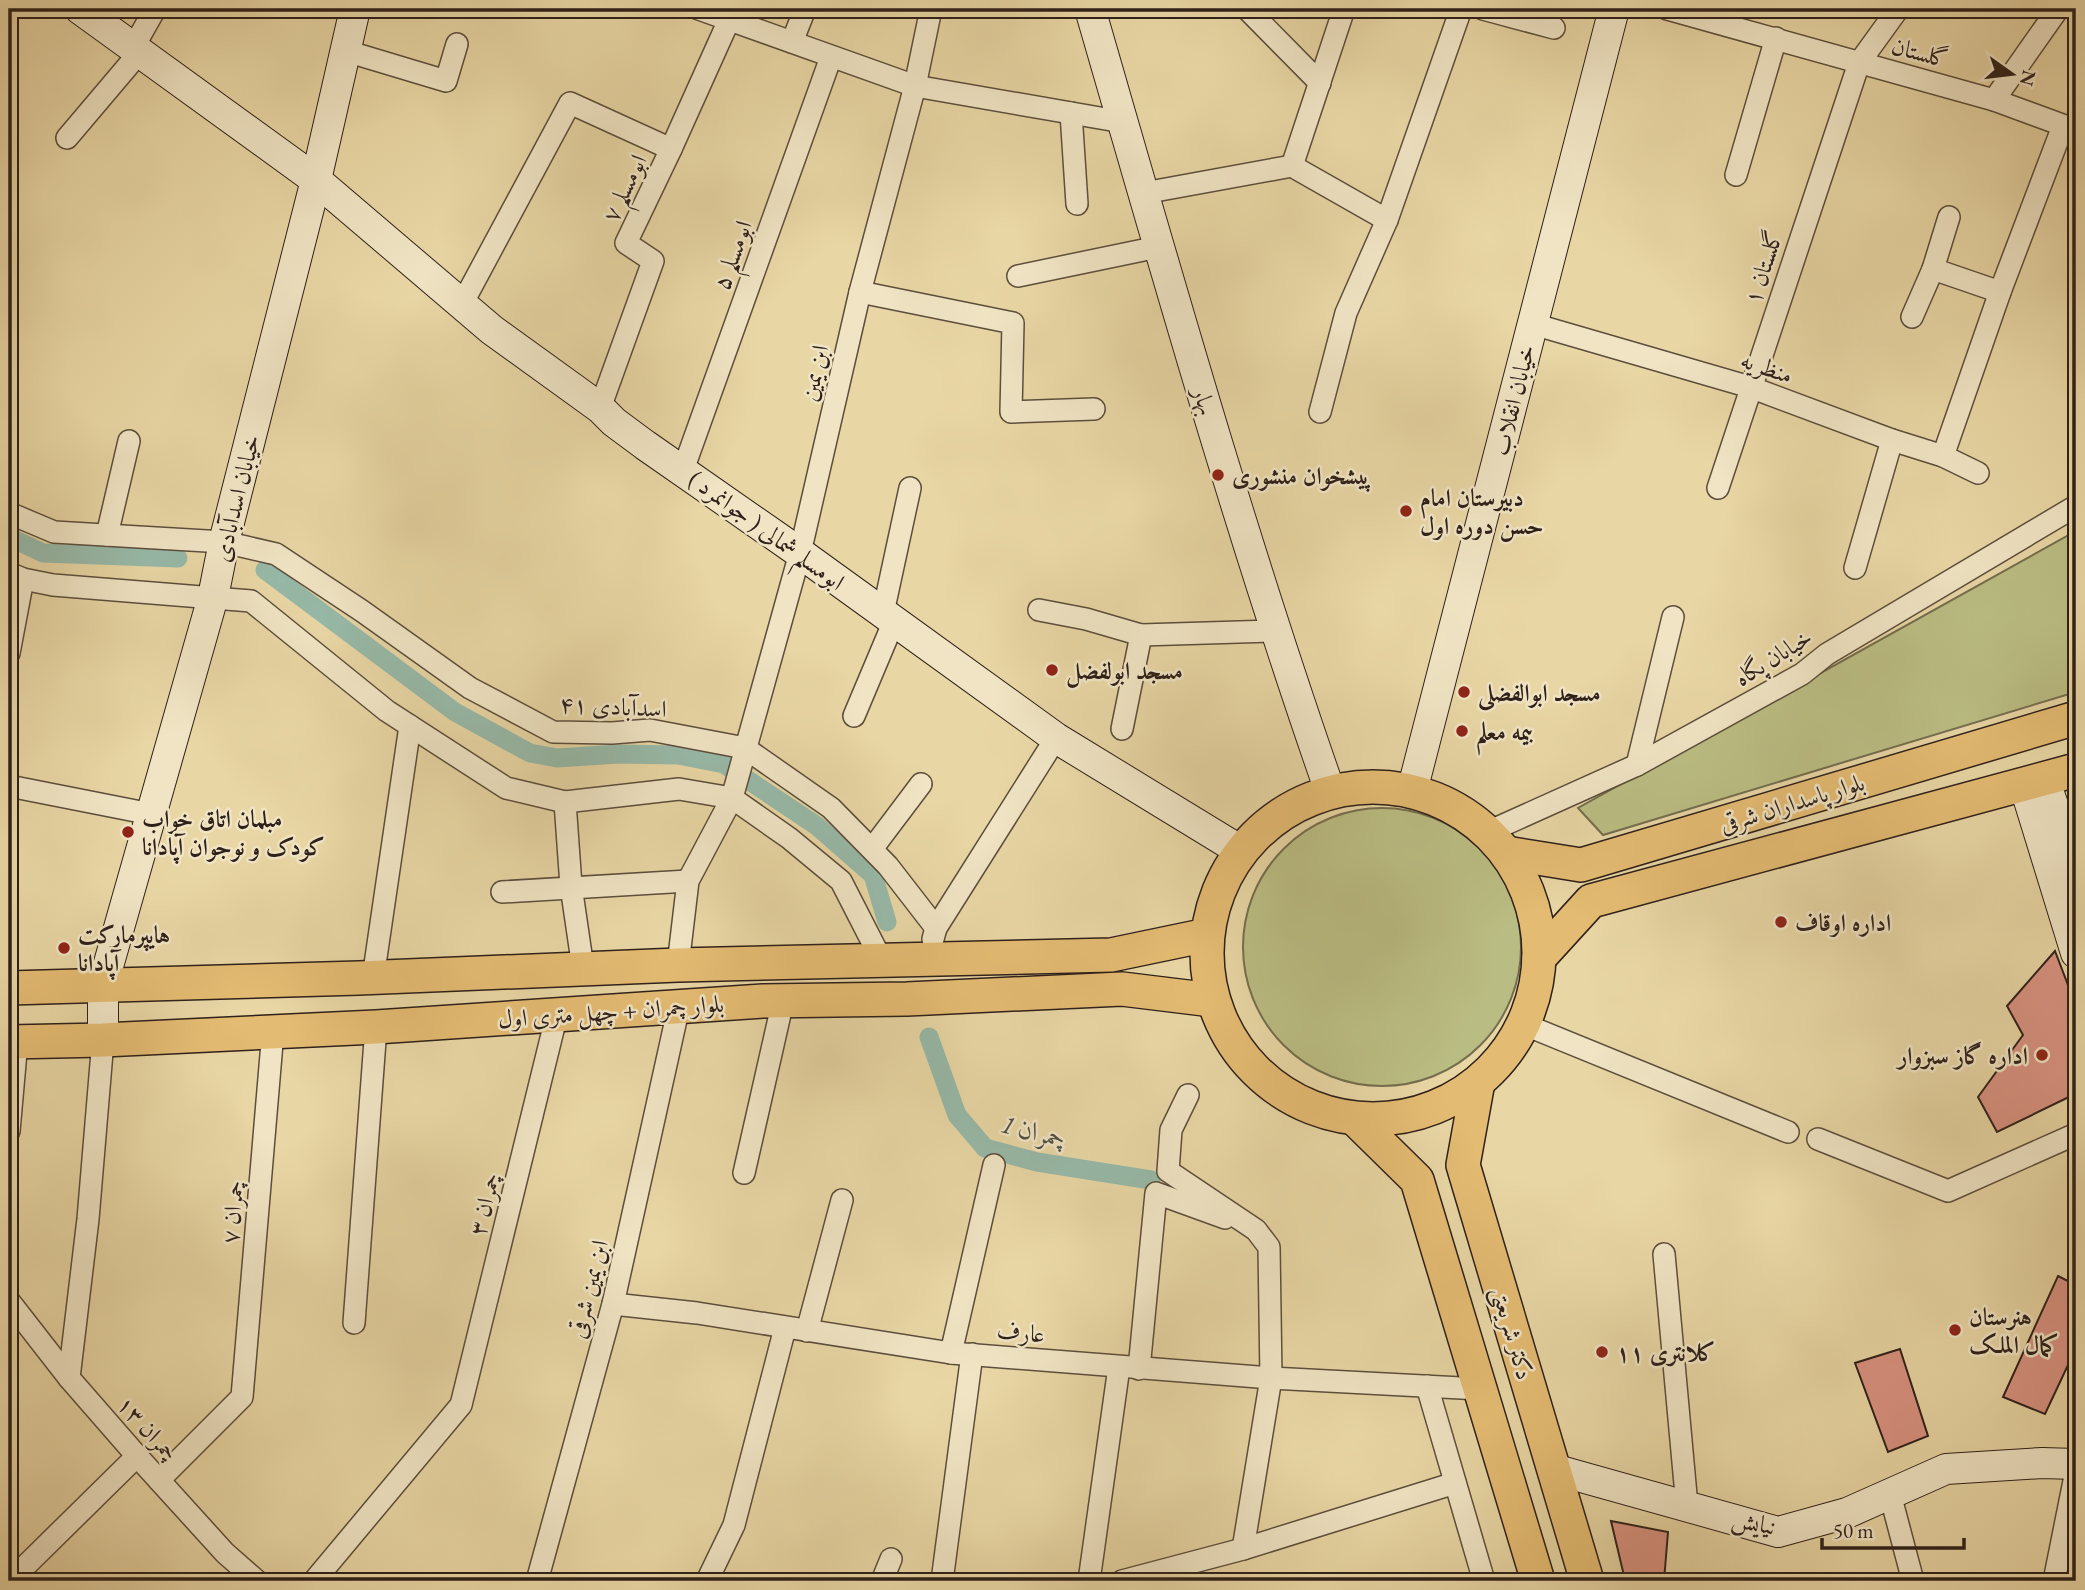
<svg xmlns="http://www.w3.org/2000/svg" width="2085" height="1590" viewBox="0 0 2085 1590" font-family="'EB Garamond',Amiri,serif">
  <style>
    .green { fill: #babd83; stroke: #746e4e; stroke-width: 2 }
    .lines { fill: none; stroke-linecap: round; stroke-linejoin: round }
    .canal { stroke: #97b9a8; stroke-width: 19 }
    .building { fill: #d99281; stroke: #2e201a; stroke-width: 2 }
    .minor-casing { stroke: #5c4e3c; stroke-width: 24 }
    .secondary-casing { stroke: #2e201a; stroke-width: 32 }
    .primary-casing { stroke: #2e201a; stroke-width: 36 }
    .minor { stroke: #f0e4c4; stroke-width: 21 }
    .secondary { stroke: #f0e4c4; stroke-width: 30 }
    .primary { stroke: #e4bb72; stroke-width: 33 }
    .poi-dot { fill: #8f2418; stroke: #f0e4c4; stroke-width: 2.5 }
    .labels { text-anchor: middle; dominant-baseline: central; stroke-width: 5; stroke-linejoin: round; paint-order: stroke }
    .street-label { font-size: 24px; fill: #2e201a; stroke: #f0e4c4 }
    .poi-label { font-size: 24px; font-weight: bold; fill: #2e201a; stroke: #f0e4c4; text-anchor: start }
    .water-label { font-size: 26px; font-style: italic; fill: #4e4e45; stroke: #f0e4c4 }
  </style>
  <rect width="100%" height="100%" fill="#e8d6a4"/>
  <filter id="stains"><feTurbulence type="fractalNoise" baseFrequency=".00286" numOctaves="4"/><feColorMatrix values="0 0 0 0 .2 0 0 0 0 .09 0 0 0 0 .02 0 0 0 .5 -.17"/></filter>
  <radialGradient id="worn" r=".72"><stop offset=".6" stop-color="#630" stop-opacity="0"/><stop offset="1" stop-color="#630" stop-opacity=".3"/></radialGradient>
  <g class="green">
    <polygon points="2076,531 2076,692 1603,835 1578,808"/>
    <circle cx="1382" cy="947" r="139"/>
  </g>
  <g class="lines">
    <g class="canal">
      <polyline points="9,537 43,553 178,558"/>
      <polyline points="265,570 455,712 530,753 557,758 618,754 678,755 724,764 817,826 873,875 887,922"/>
      <polyline points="929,1037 957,1115 985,1148 1037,1162 1151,1180"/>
    </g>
  </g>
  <g class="building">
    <polygon points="2055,951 2076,1006 2076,1076 2069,1097 1997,1132 1978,1097 2023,1035 2007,1006"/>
    <polygon points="2058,1276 2076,1285 2076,1348 2045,1414 2003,1397"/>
    <polygon points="1900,1349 1928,1436 1888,1452 1855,1363"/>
    <polygon points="1611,1521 1668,1532 1664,1581 1625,1580"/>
  </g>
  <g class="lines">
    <defs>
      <g id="minor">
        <polyline points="699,9 915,86 1123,122"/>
        <polyline points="1247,9 1320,83"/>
        <polyline points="1483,9 1554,28"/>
        <polyline points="1667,9 1994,100 2076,130"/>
        <polyline points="792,42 805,9"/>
        <polyline points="133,48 155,9"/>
        <polyline points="346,51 446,81 457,44"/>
        <polyline points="1994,100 2058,9"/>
        <polyline points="1071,113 1077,204"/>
        <polyline points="67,138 139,53"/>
        <polyline points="1292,166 1387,220"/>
        <polyline points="1736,175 1776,38"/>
        <polyline points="1144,193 1292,166 1344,9"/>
        <polyline points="1949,217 1933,269 2000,292"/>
        <polyline points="1018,276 1158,247"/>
        <polyline points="860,292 1013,323 1011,412 1094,409"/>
        <polyline points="462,304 570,103 671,149"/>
        <polyline points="1912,317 1933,269"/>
        <polyline points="1533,324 1750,387 1892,440 1943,456 1978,473"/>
        <polyline points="600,408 653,261 626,243 671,149 734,9"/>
        <polyline points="1320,412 1346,313 1387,220 1461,9"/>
        <polyline points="1943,456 2000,292 2063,126"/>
        <polyline points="683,470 831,57"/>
        <polyline points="1718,488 1859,63 1898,9"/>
        <polyline points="9,513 54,532 224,542 276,554 362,611 470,688 553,732 612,733 650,730 745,748 831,808 888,866 936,928"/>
        <polyline points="107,535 129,441"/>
        <polyline points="1855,568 1892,440"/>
        <polyline points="9,573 23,579 53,585 251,601 387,711 506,788 565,802 679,789 732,798 789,838 841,881 882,961"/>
        <polyline points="1039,610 1086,619 1141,635 1275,631"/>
        <polyline points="883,613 910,488"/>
        <polyline points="9,653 23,579"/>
        <polyline points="854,716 894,621"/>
        <polyline points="1122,729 1141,635"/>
        <polyline points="1637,765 1673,617"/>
        <polyline points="9,786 151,814"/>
        <polyline points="565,802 571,886 583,968"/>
        <polyline points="1488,832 1637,765 1802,674 1827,654 2076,506"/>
        <polyline points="872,849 921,784"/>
        <polyline points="502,892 688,881"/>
        <polyline points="933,939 936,928 1056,738"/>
        <polyline points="678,965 688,881 732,798 800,553 860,292 915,86 931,9"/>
        <polyline points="373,978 410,726"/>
        <polyline points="1523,1024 1788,1132"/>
        <polyline points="1188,1095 1171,1130 1168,1171 1256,1230 1269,1247 1271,1378 1243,1549"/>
        <polyline points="9,1131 17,1041"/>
        <polyline points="1818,1139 1948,1191 2076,1134"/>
        <polyline points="744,1173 783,1001"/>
        <polyline points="1664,1254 1687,1506"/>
        <polyline points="9,1301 69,1378 137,1456 225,1553 257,1581"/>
        <polyline points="613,1304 697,1313 951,1353 1271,1378 1480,1389"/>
        <polyline points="354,1323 376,1027"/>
        <polyline points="807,1331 842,1200"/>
        <polyline points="951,1353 994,1165"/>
        <polyline points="1139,1369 1156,1193 1225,1218"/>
        <polyline points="69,1378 88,1219 103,1040"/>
        <polyline points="1427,1386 1484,1581"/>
        <polyline points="159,1480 242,1397 273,1031"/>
        <polyline points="1890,1494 1913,1581"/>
        <polyline points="10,1581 137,1456"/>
        <polyline points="314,1581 461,1405 557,1014"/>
        <polyline points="537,1581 613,1304 679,1006"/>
        <polyline points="707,1581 734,1525 785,1328"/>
        <polyline points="882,1581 891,1559"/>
        <polyline points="942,1581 972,1354"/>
        <polyline points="1089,1581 1119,1367"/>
        <polyline points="1122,1581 1243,1549 1455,1483"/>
        <polyline points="2054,1581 2076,1471"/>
      </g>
      <g id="secondary">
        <polyline points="80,9 316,180 492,330 600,408 614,422 645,445 800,553 1056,738 1241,851"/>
        <path d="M 1090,9 C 1166,271 1240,534 1330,791"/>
        <polyline points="2044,779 2076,872"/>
        <polyline points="2024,784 2076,953"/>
        <polyline points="1412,791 1614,9"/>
        <polyline points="103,1040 103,984 213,597 224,542 316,180 355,9"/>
        <polyline points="1553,1469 1778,1532 1847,1513 1946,1469 2042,1463 2076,1464"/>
      </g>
      <g id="primary">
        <circle cx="1373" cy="953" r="166"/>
        <polyline points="1506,853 1581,865 2076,718"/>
        <polyline points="1539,958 1591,901 2076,770"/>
        <polyline points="9,988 359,978 678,965 1111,955 1207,935"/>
        <polyline points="9,1042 103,1040 376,1027 763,1001 907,999 1122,989 1212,1000"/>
        <polyline points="1478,1082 1463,1165 1587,1581"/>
        <polyline points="1355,1119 1417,1180 1538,1581"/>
      </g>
    </defs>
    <use href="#minor" class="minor-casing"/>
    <use href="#secondary" class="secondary-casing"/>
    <use href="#primary" class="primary-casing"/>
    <use href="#minor" class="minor"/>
    <use href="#secondary" class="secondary"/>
    <use href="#primary" class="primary"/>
  </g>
  <g class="poi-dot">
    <circle cx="1218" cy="475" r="7"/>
    <circle cx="1406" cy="511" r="7"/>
    <circle cx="1052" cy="670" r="7"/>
    <circle cx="1464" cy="692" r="7"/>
    <circle cx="1462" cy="731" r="7"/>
    <circle cx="128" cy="832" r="7"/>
    <circle cx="1781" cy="922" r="7"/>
    <circle cx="64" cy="948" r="7"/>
    <circle cx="2042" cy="1055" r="7"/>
    <circle cx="1955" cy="1330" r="7"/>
    <circle cx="1602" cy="1352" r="7"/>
  </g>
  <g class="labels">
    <g class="street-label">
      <text transform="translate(1920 52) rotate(15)">گلستان</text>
      <text transform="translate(624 188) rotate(-64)">ابومسلم ۷</text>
      <text transform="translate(732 255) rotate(-70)">ابومسلم ۵</text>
      <text transform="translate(1763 267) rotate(-72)">گلستان ۱</text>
      <text transform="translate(1767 367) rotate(19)">منظریه</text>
      <text transform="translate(814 373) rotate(-77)">ابن یمین</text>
      <text transform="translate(1513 400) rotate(-76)">خیابان انقلاب</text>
      <text transform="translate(1205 401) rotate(73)">بهار</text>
      <text transform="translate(236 498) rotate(-76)">خیابان اسدآبادی</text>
      <text transform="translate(767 530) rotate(36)">ابومسلم شمالی ( جوانمرد )</text>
      <text transform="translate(1773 657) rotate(-32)">خیابان پگاه</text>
      <text transform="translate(613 706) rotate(3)">اسدآبادی ۴۱</text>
      <text transform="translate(1792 803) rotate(-17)">بلوار پاسداران شرقی</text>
      <text transform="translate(611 1011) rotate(-4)">بلوار چمران + چهل متری اول</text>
      <text transform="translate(484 1204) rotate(-76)">چمران ۳</text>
      <text transform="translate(232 1212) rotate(-85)">چمران ۷</text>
      <text transform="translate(588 1289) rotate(-76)">ابن یمین شرقی</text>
      <text transform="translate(1021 1332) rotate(5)">عارف</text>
      <text transform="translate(1513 1333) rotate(74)">دکتر شریعتی</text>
      <text transform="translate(148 1428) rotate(48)">چمران ۱۳</text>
      <text transform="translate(1754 1522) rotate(12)">نیایش</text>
    </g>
    <g class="poi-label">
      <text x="1232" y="475">پیشخوان منشوری</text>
      <text x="1420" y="497">دبیرستان امام<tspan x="1420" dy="28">حسن دوره اول</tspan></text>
      <text x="1066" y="670">مسجد ابولفضل</text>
      <text x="1478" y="692">مسجد ابوالفضلی</text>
      <text x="1476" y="731">بیمه معلم</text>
      <text x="142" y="818">مبلمان اتاق خواب<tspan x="142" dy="28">کودک و نوجوان آپادانا</tspan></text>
      <text x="1795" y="922">اداره اوقاف</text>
      <text x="78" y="934">هایپرمارکت<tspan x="78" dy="28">آپادانا</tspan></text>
      <text x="2028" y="1055" text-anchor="end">اداره گاز سبزوار</text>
      <text x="1969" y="1316">هنرستان<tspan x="1969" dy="28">کمال الملک</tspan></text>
      <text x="1616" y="1352">کلانتری ۱۱</text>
    </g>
    <g class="water-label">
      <text transform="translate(1034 1131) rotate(14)">چمران 1</text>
    </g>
  </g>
  <rect width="2085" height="1590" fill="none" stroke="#e8d6a4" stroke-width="35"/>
  <rect x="10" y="10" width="2064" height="1569" fill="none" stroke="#2e201a" stroke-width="3.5"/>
  <rect x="18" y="18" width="2050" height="1555" fill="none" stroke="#2e201a" stroke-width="2"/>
  <g transform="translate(2012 74) rotate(104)" stroke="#f0e4c4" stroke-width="5" paint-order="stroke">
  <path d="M0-5L12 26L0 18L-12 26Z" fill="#2e201a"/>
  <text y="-10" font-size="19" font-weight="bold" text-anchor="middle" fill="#2e201a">N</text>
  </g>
  <path d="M1822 1538v10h142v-10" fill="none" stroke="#2e201a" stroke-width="3.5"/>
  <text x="1833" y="1538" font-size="21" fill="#2e201a" stroke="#f0e4c4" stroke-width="5" paint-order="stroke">50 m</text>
  <rect width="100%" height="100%" filter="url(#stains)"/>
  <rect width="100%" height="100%" fill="url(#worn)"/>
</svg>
